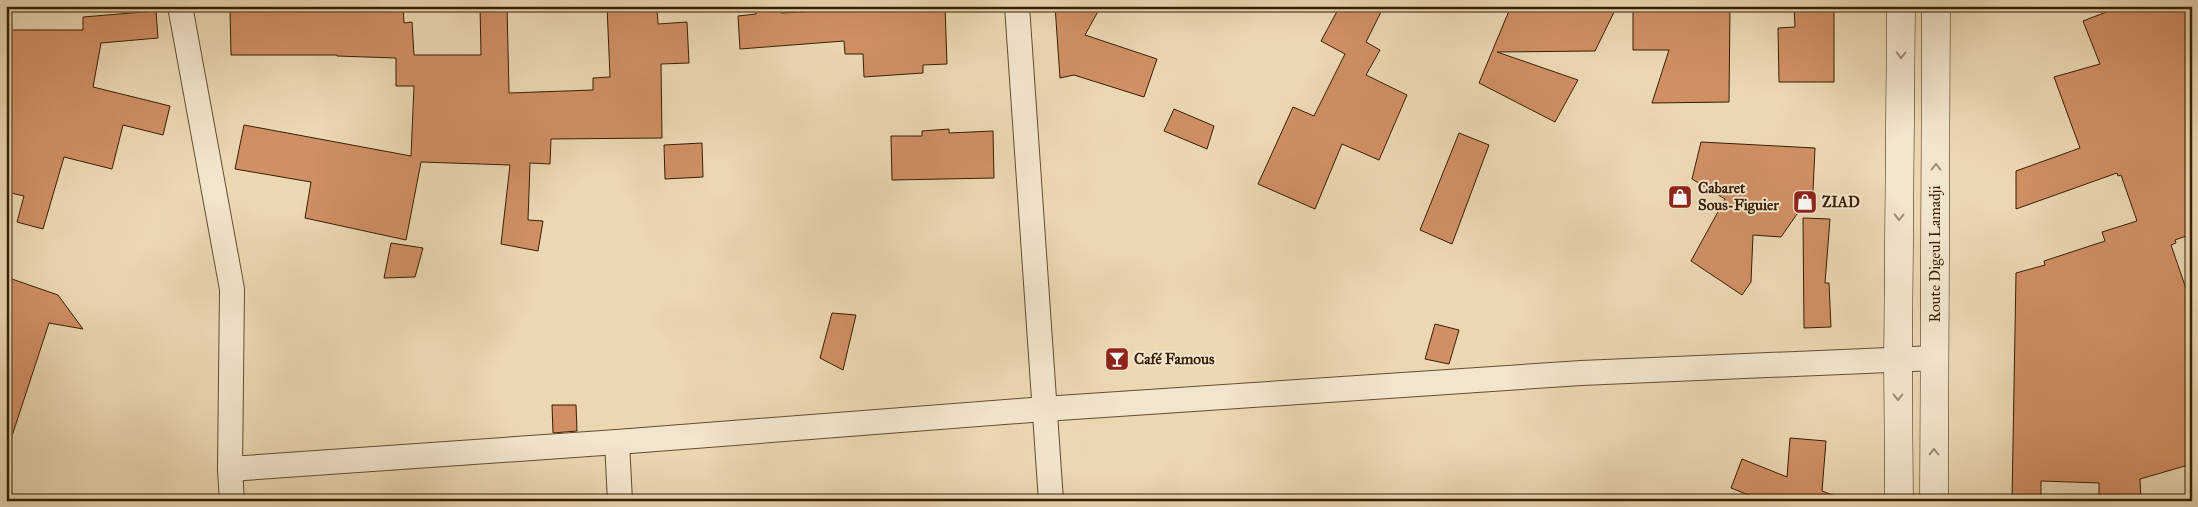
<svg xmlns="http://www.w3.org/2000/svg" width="2198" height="507" viewBox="0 0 2198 507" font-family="'IM FELL Great Primer',serif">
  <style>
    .building { fill: #d08f65; stroke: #371f02 }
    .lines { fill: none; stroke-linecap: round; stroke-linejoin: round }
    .minor-casing { stroke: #644d2e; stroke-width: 26 }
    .secondary-casing { stroke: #371f02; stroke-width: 29 }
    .minor { stroke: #f2e5cd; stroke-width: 24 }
    .secondary { stroke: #f2e5cd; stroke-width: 28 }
    .oneway { stroke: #9e8c72 }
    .labels { text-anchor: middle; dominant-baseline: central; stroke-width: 4; stroke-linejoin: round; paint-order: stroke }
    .poi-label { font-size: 15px; font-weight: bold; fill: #371f02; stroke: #f2e5cd; text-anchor: start }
    .street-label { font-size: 15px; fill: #371f02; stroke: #f2e5cd }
  </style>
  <rect width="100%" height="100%" fill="#ebd7b2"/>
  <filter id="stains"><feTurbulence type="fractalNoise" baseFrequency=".004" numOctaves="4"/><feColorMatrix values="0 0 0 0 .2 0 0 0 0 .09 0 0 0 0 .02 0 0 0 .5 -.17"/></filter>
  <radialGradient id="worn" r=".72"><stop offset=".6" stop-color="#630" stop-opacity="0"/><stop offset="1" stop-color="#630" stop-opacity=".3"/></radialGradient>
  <g class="building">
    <polygon points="290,6 403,6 404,23 412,22 414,55 481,55 480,6 507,6 509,93 593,90 593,78 610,77 607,6 657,6 658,24 687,22 689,63 661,64 662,138 551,139 550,164 530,163 528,220 543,221 538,251 501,244 510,165 421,162 406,240 305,218 311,182 235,169 244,125 411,156 414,86 396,86 396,58 337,56 337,55 231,55 230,10"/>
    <polygon points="756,6 780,6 781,13 840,10 840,6 945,6 947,64 923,65 923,73 864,77 863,54 845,54 844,41 740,49 738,16 756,14"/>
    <polygon points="1055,6 1101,6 1085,35 1157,59 1144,97 1074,75 1060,78"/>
    <polygon points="1340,6 1384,6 1366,42 1380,50 1366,75 1407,95 1379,160 1342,144 1315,209 1258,184 1293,107 1314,116 1345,54 1321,41"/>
    <polygon points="1511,6 1617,6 1595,51 1497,52 1578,80 1555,122 1479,83"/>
    <polygon points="1633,6 1730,6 1729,102 1652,103 1669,50 1633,50"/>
    <polygon points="1794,6 1834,6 1834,82 1779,82 1778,28 1795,27"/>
    <polygon points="2109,6 2192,6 2192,234 2175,240 2176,243 2171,245 2192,306 2192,464 2140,479 2141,501 2099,501 2099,483 2041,481 2041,501 2012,501 2016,273 2045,265 2044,261 2105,241 2102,232 2137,221 2121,175 2118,176 2117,173 2016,209 2016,171 2080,148 2054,77 2100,64 2083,21 2109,11"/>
    <polygon points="156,11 158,38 101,43 93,87 170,106 163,135 123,125 112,169 64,157 43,229 17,222 24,196 6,192 6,30 83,30 83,17"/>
    <polygon points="1174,109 1214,126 1207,149 1164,131"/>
    <polygon points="949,129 949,133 993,131 994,178 892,180 891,136 922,136 922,131"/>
    <polygon points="1459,133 1489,145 1452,244 1420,230"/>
    <polygon points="1701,142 1815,148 1813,191 1781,237 1753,235 1751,282 1742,295 1691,261 1725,199 1692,179"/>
    <polygon points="702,143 703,177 665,179 664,145"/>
    <polygon points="1803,218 1830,219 1825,283 1829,283 1831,327 1804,328"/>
    <polygon points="391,243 423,248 415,277 384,278"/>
    <polygon points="6,277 58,295 83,329 49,323 11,439 6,438"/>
    <polygon points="832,313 856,315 843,370 820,358"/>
    <polygon points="1435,324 1459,330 1449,364 1425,359"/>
    <polygon points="552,405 576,405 577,431 553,433"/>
    <polygon points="1790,438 1826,441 1822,491 1843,499 1843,501 1764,501 1731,488 1742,459 1787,477"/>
  </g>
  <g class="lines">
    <defs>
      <g id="minor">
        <polyline points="180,6 232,289 230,469 232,501"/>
        <polyline points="1017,6 1051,501"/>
        <polyline points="617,442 620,501"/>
        <polyline points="230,469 617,442 1044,409 1581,373 1935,358"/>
      </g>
      <g id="secondary">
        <polyline points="1899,501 1898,361 1901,6"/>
        <polyline points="1934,501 1936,6"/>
      </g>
    </defs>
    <use href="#minor" class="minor-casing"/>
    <use href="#secondary" class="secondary-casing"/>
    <use href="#minor" class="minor"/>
    <use href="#secondary" class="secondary"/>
  </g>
  <defs><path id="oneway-chevron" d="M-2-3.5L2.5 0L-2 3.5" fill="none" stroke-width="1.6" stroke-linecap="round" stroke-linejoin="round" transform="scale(1.25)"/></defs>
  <g class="oneway">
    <use href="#oneway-chevron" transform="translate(1901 55) rotate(91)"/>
    <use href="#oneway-chevron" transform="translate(1936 167) rotate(-90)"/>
    <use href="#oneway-chevron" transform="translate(1899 217) rotate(91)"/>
    <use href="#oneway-chevron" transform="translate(1898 397) rotate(90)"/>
    <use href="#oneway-chevron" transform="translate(1934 452) rotate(-90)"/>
  </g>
  <defs>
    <symbol id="shop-square" viewBox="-11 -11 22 22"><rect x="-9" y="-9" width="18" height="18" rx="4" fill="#8f2418" stroke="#f2e5cd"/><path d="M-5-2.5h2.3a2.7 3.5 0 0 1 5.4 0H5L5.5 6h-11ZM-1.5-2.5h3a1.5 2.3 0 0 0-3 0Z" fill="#fff"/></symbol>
    <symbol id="bar-square" viewBox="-11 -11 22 22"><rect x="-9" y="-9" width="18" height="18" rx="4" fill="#8f2418" stroke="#f2e5cd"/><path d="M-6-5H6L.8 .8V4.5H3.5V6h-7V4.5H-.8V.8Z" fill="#fff"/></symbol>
  </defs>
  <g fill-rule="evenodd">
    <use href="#shop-square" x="1666" y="183" width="28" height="28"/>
    <use href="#shop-square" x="1791" y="188" width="28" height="28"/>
    <use href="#bar-square" x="1103" y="345" width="28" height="28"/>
  </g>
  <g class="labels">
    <g class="poi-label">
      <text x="1698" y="188">Cabaret<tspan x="1698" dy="17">Sous-Figuier</tspan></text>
      <text x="1822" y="202">ZIAD</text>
      <text x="1134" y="359">Café Famous</text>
    </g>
    <g class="street-label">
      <text transform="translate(1935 254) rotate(-90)">Route Digeul Lamadji</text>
    </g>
  </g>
  <rect width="2198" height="507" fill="none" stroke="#ebd7b2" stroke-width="25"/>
  <rect x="8" y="8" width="2183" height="492" fill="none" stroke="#371f02" stroke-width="2.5"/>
  <rect x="12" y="12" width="2173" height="482" fill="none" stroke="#371f02"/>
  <rect width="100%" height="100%" filter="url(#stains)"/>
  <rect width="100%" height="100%" fill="url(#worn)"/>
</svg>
